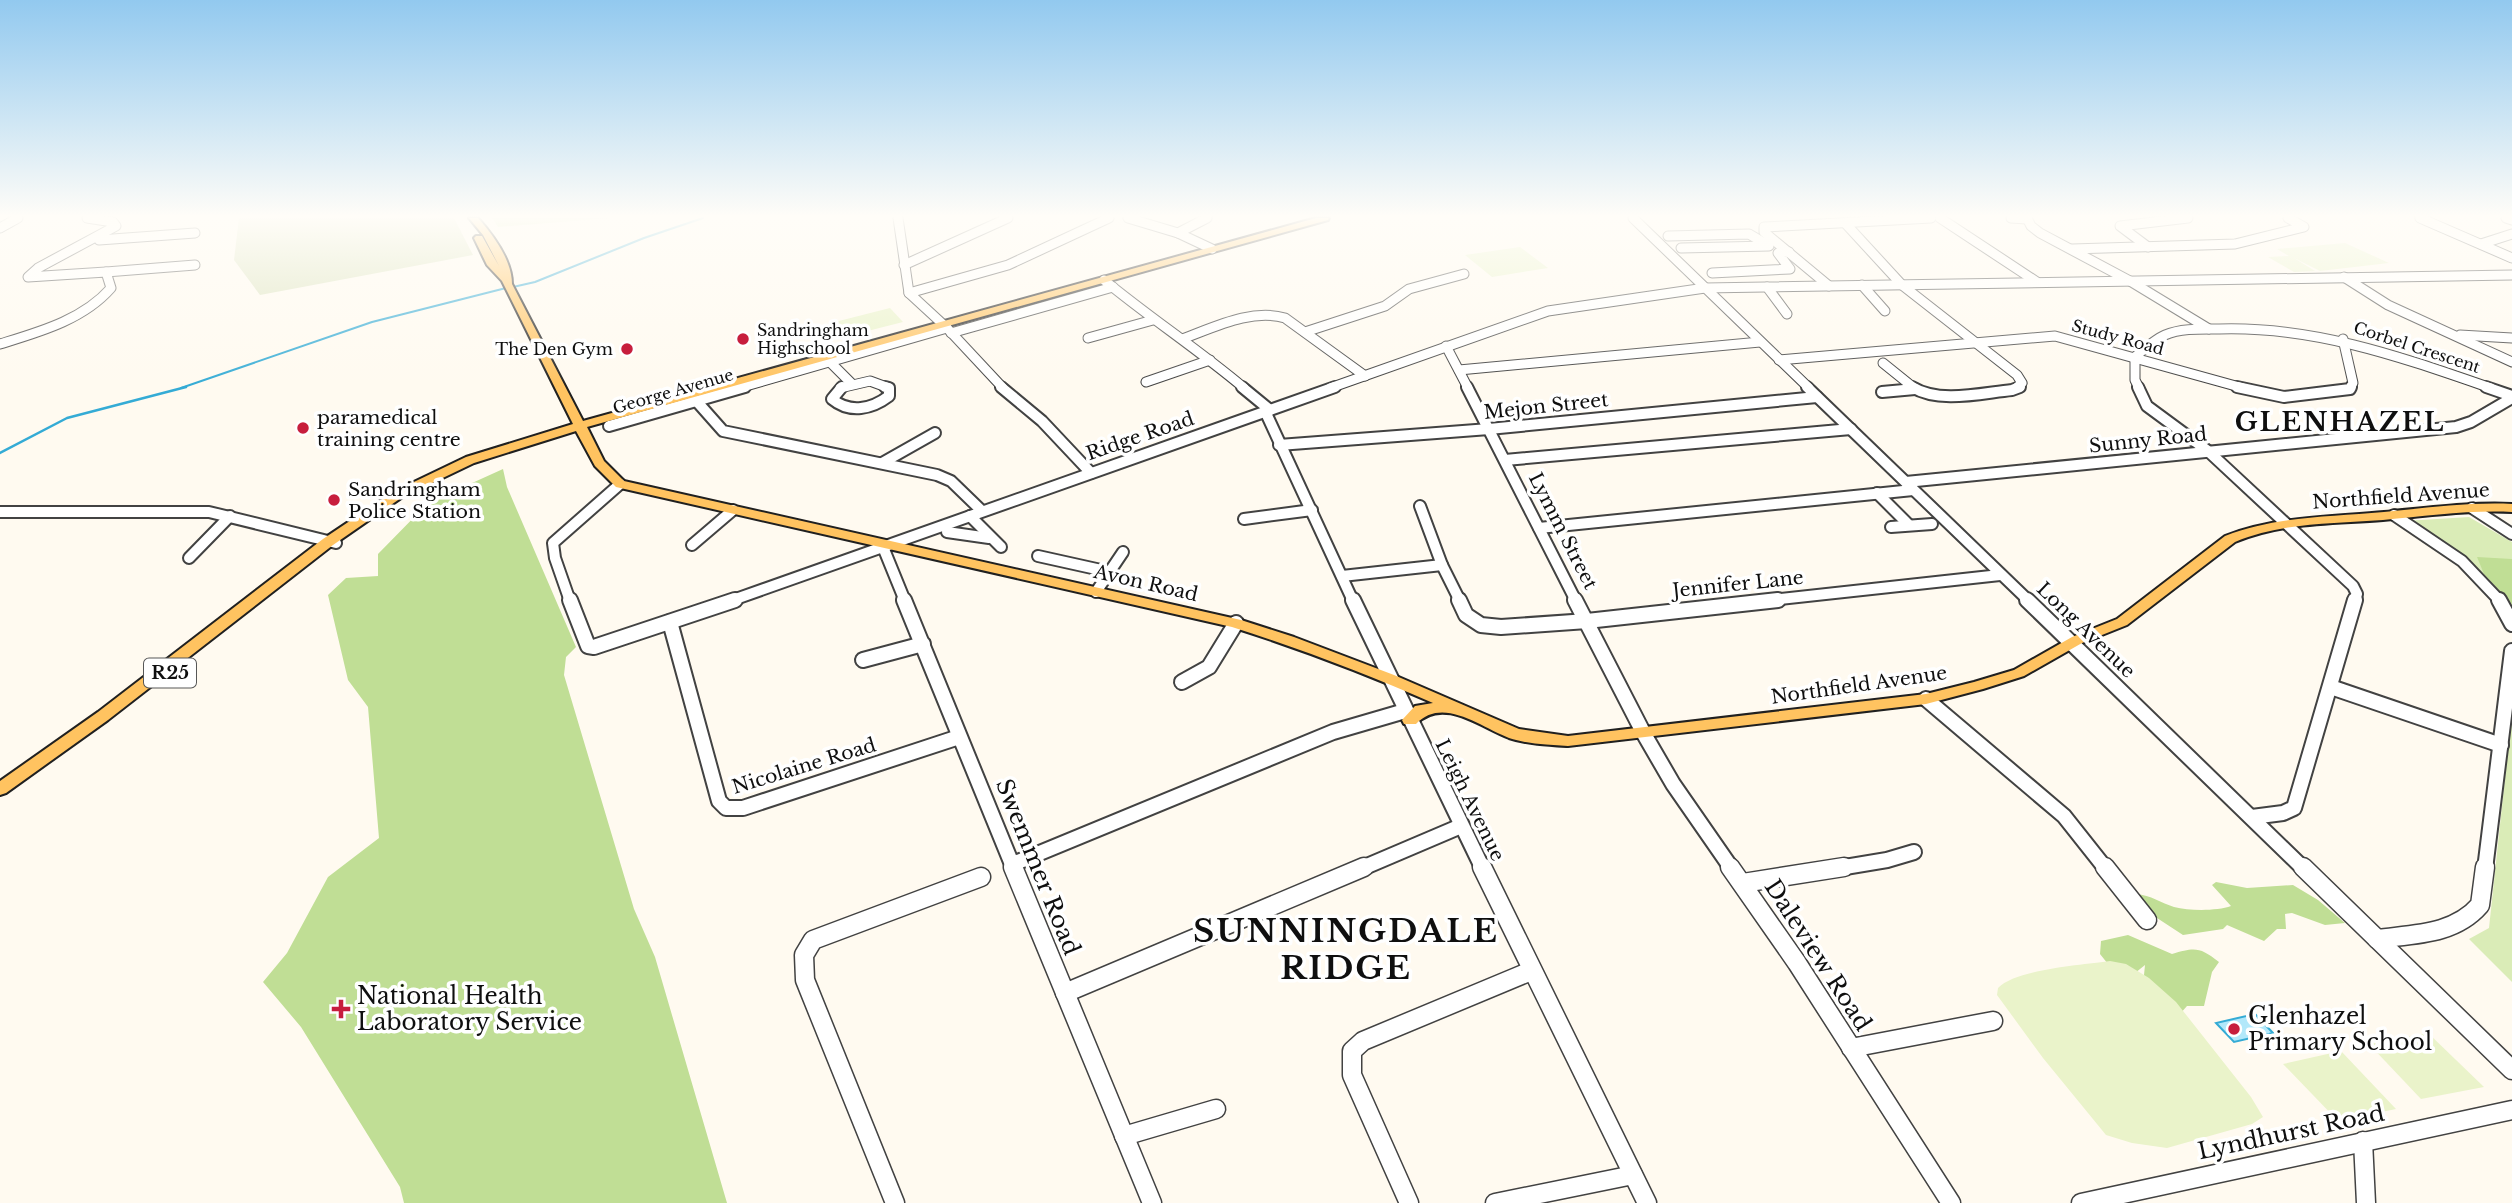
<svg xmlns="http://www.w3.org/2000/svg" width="2512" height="1203" viewBox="0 0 2512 1203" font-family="'Libre Baskerville',serif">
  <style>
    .green { fill: #daecb7 }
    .forest { fill: #c0de95 }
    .cemetery { fill: #dce3bf }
    .pitch { fill: #eaf3ca }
    .water { fill: #b2e8fa; stroke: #34abd5; stroke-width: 2 }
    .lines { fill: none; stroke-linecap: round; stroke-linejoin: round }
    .stream-far1 { stroke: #34abd5; stroke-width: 2 }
    .stream { stroke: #34abd5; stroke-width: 2.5 }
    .minor-far3-casing { stroke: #424242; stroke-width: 11 }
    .minor-far2-casing { stroke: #424242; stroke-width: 14 }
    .minor-far1-casing { stroke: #424242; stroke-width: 18 }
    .minor-casing { stroke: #424242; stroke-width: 21 }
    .major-casing { stroke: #202020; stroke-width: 4 }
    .minor-far3 { stroke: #fff; stroke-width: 9 }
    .minor-far2 { stroke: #fff; stroke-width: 10 }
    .minor-far1 { stroke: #fff; stroke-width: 14 }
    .minor { stroke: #fff; stroke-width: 18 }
    .major { fill: #ffc360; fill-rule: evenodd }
    .poi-dot { fill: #c71e3d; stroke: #fff; stroke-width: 2.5 }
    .labels { text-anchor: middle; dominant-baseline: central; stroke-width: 7; stroke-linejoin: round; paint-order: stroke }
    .far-poi-label { font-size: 16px; fill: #0f0f0f; stroke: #fff; text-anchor: start }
    .far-street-label { font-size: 16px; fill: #0f0f0f; stroke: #fff }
    .shield { fill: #fff; stroke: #575757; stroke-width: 2 }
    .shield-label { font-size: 18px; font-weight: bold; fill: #0f0f0f }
    .street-label { font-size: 19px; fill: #0f0f0f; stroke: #fff }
    .poi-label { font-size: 19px; fill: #0f0f0f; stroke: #fff; text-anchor: start }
    .near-street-label { font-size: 23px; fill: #0f0f0f; stroke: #fff }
    .near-poi-label { font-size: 23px; fill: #0f0f0f; stroke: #fff; text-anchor: start }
    .district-label { font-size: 26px; font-weight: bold; letter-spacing: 2px; fill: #0f0f0f; stroke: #fff }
    .near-district-label { font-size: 32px; font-weight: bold; letter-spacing: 2px; fill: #0f0f0f; stroke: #fff }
  </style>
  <rect width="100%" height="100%" fill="#fffaf0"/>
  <g class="green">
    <polygon points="492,218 610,218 498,227"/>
    <polygon points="2469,517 2512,542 2512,615 2494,584 2405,521"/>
    <polygon points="2512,712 2512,982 2469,939 2489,928"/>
  </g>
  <g class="forest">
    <polygon points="503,469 507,487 576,647 566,657 564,675 634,909 655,957 727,1203 404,1203 400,1187 301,1027 263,982 287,953 328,877 379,838 368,707 348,680 328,595 346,578 378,576 378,554 428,503"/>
    <polygon points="2477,557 2512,559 2512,604 2484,574"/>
    <path d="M 2216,882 L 2247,888 L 2293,885 L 2318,900 L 2345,923 L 2325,925 L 2292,913 L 2285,914 L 2286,929 L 2277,929 L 2264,941 L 2227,925 L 2223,929 L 2183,935 L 2157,918 L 2136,894 C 2151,895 2161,903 2174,907 C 2190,911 2217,911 2231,906 L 2212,885 Z"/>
    <path d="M 2128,935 L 2172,954 C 2195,947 2200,947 2219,962 L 2212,972 L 2204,1006 L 2187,1006 L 2179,1015 L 2143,985 L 2145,965 L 2135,973 L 2112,969 L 2100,954 L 2101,941 Z"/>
  </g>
  <polygon class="cemetery" points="239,218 454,218 473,255 260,295 234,260"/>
  <g class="pitch">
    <polygon points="2345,243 2389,263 2320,271 2294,258 2315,271 2294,272 2268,257 2289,256 2277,249"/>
    <polygon points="1520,247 1548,268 1492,277 1465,255"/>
    <polygon points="890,308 903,322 840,338 827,324"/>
    <path d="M 2110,961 L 2126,964 L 2149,978 L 2176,1002 L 2251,1097 L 2263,1117 L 2252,1124 L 2167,1148 L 2132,1143 L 2106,1135 L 2043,1058 L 1997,995 L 1998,988 C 2016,969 2083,965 2110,961 Z"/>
    <polygon points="2428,1033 2484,1087 2421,1099 2368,1043"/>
    <polygon points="2341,1051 2396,1109 2338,1121 2283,1064"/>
  </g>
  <polygon class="water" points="2255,1014 2273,1033 2234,1042 2216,1023"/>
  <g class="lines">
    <g class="stream-far1">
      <polyline points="513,287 535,282 644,238 703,218"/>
      <polyline points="181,388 372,322 506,288"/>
    </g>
    <polyline class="stream" points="0,453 67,418 186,387"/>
    <defs>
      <g id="minor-far3">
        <polyline points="898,218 909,293 947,328 1003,388"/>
        <polyline points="1128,218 1178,233 1212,249"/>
        <polyline points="1633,218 1809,388"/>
        <polyline points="1940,218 2037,282"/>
        <polyline points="2011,218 2027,219"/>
        <polyline points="2027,218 2031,226 2040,233 2130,281 2209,329"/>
        <polyline points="2420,218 2512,258"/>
        <polyline points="2506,218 2512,220"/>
        <polyline points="1845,223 1902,285 2017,375 2022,383 2016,388"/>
        <polyline points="0,228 18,218"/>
        <polyline points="1178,233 1207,218"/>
        <polyline points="1668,236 1749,234 1766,244"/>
        <polyline points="99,240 195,233"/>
        <polyline points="2481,244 2512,234"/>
        <polyline points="2148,247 2120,226 2188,218"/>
        <polyline points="1681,248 1769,246"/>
        <polyline points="2072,249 2235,244 2304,227 2288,218"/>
        <polyline points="904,265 1008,218"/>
        <polyline points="106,272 195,265"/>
        <polyline points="1712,273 1790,269 1778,253 1789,252"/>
        <polyline points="2344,277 2388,305 2512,362"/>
        <path d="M 1104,280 C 1150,318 1199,350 1244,388"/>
        <polyline points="1862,285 1885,311"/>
        <polyline points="1829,286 1764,232 1764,227 1931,218"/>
        <polyline points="1767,287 1787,314"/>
        <polyline points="909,293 1008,265 1109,218"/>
        <polyline points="1305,332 1385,306 1409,289 1464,274"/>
        <polyline points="951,333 1113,287"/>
        <polyline points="2460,335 2512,338"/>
        <polyline points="1088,338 1153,320"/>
        <path d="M 1182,339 C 1213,328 1251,308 1285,318 L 1365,376"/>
        <polyline points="2343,339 2353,383 2350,388"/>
        <path d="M 0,344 C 39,332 83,320 111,288 L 106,272 L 28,277 L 38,268 L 116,226 L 113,222 L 87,218"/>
        <polyline points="1446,346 1468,388"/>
        <polyline points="826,358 851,383"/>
        <polyline points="1779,360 2055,336 2243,388"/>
        <polyline points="1883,363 1914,388"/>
        <polyline points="1459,370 1760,342"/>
        <polyline points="1146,382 1210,360"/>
        <polyline points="739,388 947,328"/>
        <polyline points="840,388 870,381 889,388"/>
        <polyline points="1330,388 1548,311 1705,288 2512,275"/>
        <path d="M 2139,388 L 2135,380 L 2135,357 C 2144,349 2154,340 2165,335 C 2181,328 2202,329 2219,329 C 2315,326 2401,357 2491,388"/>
      </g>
      <g id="minor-far2">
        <path d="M 842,387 L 832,399 C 850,414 872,409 889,396 L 889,388 L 885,387"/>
        <polyline points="1001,387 1042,421 1091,473"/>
        <polyline points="1242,387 1270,410"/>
        <polyline points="1467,387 1576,601"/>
        <polyline points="1807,387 2029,601"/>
        <path d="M 1912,387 C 1940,404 1981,393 2012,390 L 2020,387"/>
        <polyline points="2138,387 2147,406 2208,451 2353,586 2357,594 2355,601"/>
        <polyline points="2237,387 2284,397 2350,389 2351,387"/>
        <polyline points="2486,387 2512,396"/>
        <polyline points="1882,392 1915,389"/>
        <polyline points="692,396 723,431 937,475 951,481 982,511"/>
        <polyline points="1265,411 1353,601"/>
        <polyline points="609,426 745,387"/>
        <polyline points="1279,445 1489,429 1817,397"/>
        <polyline points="1505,460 1851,429"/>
        <polyline points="882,463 935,433"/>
        <polyline points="1906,482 2456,427 2471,422 2512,398"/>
        <polyline points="1877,493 1909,525"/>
        <polyline points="1420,506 1442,565 1460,601"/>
        <polyline points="2472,508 2512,534"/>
        <polyline points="0,512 209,512 336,543"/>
        <polyline points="2394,515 2462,561 2500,601"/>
        <polyline points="970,516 1001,547"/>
        <polyline points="1244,519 1312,510"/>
        <polyline points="1891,527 1932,524"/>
        <polyline points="1539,528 1913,490"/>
        <polyline points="947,532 989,538"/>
        <polyline points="692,545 733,510"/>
        <polyline points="883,547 905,601"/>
        <polyline points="1038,556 1110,572"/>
        <polyline points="189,558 230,516"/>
        <polyline points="1342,576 1442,565"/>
        <polyline points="1096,592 1123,552"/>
        <polyline points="570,601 555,558 553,543 620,484"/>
        <polyline points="730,601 1335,387"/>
        <polyline points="1762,601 2000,575"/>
      </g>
      <g id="minor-far1">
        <polyline points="570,600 588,646 594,647 735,600"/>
        <polyline points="904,600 1014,869"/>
        <polyline points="1353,600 1483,869"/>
        <polyline points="1459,600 1466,615 1481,625 1501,627 1587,621 1778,600"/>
        <polyline points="1575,600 1644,734 1673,784 1732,869"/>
        <polyline points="2027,600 2304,869"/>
        <polyline points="2499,600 2512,624"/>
        <polyline points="670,622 719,801 726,808 743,808 959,737"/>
        <polyline points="863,660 923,644"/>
        <polyline points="1182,682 1209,667 1236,623"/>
        <polyline points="2331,687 2501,745"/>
        <polyline points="1926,699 2064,816 2106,869"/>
        <polyline points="2252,817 2283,813 2294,808 2355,600"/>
        <polyline points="1013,864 1333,732 1405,711"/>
        <polyline points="1360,869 1461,826"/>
        <polyline points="1833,869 1887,860 1914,852"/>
        <polyline points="2485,869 2512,651"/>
      </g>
      <g id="minor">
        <polyline points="1013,867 1152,1203"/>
        <polyline points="1482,867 1647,1203"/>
        <polyline points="1730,867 1797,963 1951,1203"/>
        <polyline points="2105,867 2147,920"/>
        <polyline points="2303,867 2512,1070"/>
        <polyline points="1743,883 1844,867"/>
        <path d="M 2377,939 C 2414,934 2454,935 2480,905 L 2485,867"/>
        <polyline points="1065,993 1364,867"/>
        <polyline points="1851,1048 1993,1021"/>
        <polyline points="1124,1136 1216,1109"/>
        <polyline points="2363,1141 2366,1203"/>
        <polyline points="895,1203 805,980 804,955 813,940 981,877"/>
        <polyline points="1409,1203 1352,1075 1352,1051 1363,1041 1531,971"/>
        <polyline points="1495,1203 1633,1175"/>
        <polyline points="2081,1203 2512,1110"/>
      </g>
      <path id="major" d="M 469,218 L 478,218 C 493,235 512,260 512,284 L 583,421 L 1316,218 L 1329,218 L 1328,220 L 587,427 L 604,461 L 624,481 L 1241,620 L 1294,637 L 1394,675 L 1519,729 L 1568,736 L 1926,694 L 1974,682 L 2014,670 L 2072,637 L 2117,619 L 2225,536 C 2277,516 2329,517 2384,512 C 2427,508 2469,502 2512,504 L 2512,512 C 2469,510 2426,516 2383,520 C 2332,524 2283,522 2235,542 L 2127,625 L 2082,643 L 2024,676 L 1983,689 L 1926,704 L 1568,746 C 1549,745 1527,744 1509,738 C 1480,727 1443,696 1416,724 L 1404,724 L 1402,720 L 1415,706 L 1433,703 C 1367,674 1301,649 1232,627 L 616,487 L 595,466 L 576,431 L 474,463 L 401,498 L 333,545 L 108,720 L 6,793 L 0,795 L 0,781 L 98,712 L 323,539 L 393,492 L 466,457 L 573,424 L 502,281 L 487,265 L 474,238 L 476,236 L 482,236 L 499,266 L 483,235 Z"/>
    </defs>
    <use href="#minor-far3" class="minor-far3-casing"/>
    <use href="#minor-far2" class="minor-far2-casing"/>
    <use href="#minor-far1" class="minor-far1-casing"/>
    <use href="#minor" class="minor-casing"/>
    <use href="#major" class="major-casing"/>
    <use href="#minor-far3" class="minor-far3"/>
    <use href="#minor-far2" class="minor-far2"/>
    <use href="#minor-far1" class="minor-far1"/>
    <use href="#minor" class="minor"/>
    <use href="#major" class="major"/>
  </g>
  <linearGradient id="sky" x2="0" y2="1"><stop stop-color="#92c9ef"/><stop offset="0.56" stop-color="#fffdf8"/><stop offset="1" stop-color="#fffdf8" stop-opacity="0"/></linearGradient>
  <rect width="2512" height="386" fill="url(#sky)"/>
  <g class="poi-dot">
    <circle cx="743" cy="339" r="7"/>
    <circle cx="627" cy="349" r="7"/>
    <circle cx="303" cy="428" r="7"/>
    <circle cx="334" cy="500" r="7"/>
    <path d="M337.5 998.5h7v7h7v7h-7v7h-7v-7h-7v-7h7z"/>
    <circle cx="2234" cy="1029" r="7"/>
  </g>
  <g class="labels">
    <g class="far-poi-label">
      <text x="757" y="330">Sandringham<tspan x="757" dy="18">Highschool</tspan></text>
      <text x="613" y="349" text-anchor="end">The Den Gym</text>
    </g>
    <g class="far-street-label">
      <text transform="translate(2118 337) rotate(15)">Study Road</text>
      <text transform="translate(2417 347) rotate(18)">Corbel Crescent</text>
      <text transform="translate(673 391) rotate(-16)">George Avenue</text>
    </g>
    <rect class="shield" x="144" y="658.5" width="52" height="29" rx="5"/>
    <g class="shield-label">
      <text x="170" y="673">R25</text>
    </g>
    <g class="street-label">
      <text transform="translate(1546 406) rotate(-6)">Mejon Street</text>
      <text transform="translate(1140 436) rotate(-19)">Ridge Road</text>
      <text transform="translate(2148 440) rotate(-6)">Sunny Road</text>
      <text transform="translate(2401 496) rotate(-4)">Northfield Avenue</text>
      <text transform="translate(1563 531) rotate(63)">Lymm Street</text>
      <text transform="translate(1146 583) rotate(13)">Avon Road</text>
      <text transform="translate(1738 584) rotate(-6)">Jennifer Lane</text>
      <text transform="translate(2086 630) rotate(44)">Long Avenue</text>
      <text transform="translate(1859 685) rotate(-8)">Northfield Avenue</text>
      <text transform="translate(804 766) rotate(-17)">Nicolaine Road</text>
      <text transform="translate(1470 800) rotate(64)">Leigh Avenue</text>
    </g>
    <g class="poi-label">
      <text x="317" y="417">paramedical<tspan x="317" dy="22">training centre</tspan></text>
      <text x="348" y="489">Sandringham<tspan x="348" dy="22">Police Station</tspan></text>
    </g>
    <g class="near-street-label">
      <text transform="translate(1038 867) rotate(68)">Swemmer Road</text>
      <text transform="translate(1818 955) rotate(57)">Daleview Road</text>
      <text transform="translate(2291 1132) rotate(-12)">Lyndhurst Road</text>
    </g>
    <g class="near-poi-label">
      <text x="357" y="996">National Health<tspan x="357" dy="26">Laboratory Service</tspan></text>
      <text x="2248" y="1016">Glenhazel<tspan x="2248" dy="26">Primary School</tspan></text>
    </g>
    <g class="district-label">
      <text x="2340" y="422">GLENHAZEL</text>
    </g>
    <g class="near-district-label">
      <text x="1346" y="931">SUNNINGDALE<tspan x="1346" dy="37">RIDGE</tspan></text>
    </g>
  </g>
</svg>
